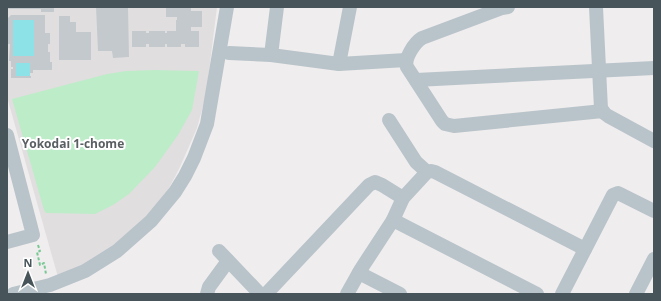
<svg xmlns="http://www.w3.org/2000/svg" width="661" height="301" viewBox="0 0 661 301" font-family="'Open Sans',sans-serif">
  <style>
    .education { fill: #e1dedf }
    .green { fill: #bdecc8 }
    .water { fill: #8ce2e7 }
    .building { fill: #c4c9cd; fill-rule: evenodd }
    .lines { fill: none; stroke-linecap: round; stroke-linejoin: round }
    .path { stroke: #77c893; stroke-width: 2; stroke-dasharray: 3 2; stroke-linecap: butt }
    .minor { stroke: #b9c4ca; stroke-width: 14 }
    .labels { text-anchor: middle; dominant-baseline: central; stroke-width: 4; stroke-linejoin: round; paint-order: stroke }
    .neighbourhood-label { font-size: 12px; font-weight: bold; fill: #5a5f62; stroke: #fff }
  </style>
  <rect width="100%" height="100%" fill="#f0edee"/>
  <polygon class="education" points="7,7 217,7 206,95 197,128 179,169 161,203 128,236 88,264 58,277 7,97"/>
  <polygon class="green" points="154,70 199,71 192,110 178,135 155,167 129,194 113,205 95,214 46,213 44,210 12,99 107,74 126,71"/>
  <g class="water">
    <rect x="13" y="20" width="21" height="36"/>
    <rect x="16" y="63" width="14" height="13"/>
  </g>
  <g class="building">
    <polygon points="7,7 52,7 52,8 54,8 54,12 41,12 41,9 7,9"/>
    <polygon points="96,7 128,7 129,57 113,58 112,51 98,51"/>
    <polygon points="166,7 202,7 202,8 191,8 191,11 202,11 202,27 191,27 191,31 199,31 199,47 185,47 185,44 181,44 181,47 167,47 167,44 165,44 165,47 149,47 149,44 146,44 146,47 132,47 132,31 146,31 146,33 149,33 149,31 165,31 165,33 167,33 167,31 176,31 176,20 177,20 177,17 166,17"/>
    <path d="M 11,15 L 45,15 L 45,33 L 50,33 L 50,44 L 48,44 L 48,52 L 50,52 L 50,62 L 52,62 L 52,70 L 33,70 L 33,73 L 30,73 L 30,63 L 16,63 L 16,76 L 31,76 L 31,78 L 11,78 L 11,69 L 13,69 L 13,67 L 11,67 L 11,61 L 9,61 L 10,44 L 8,44 L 8,18 ZM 13,20 L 34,20 L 34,56 L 13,56 Z"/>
    <polygon points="59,16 70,16 70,22 76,22 76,32 91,32 91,60 59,60"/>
  </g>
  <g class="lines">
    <polyline class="path" points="38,245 40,251 37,252 40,265 44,263 46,274"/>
    <g class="minor">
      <polyline points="277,7 271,55 339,64 406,60"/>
      <path d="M 508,7 L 502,8 L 422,38 C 414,43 404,59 407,67 L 442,121 L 445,124 L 454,126 L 603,111"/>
      <polyline points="596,7 601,109 604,113 608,116 654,141"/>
      <polyline points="229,53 271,55"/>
      <polyline points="339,64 350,7"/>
      <polyline points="416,80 654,68"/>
      <polyline points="389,120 416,162 427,172"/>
      <polyline points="7,135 33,235 7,242"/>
      <polyline points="393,220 537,294"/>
      <polyline points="219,251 260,294"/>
      <polyline points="359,273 400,294"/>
      <polyline points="13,294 50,285 85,271 117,251 151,221 175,192 185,176 194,158 207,124 227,7"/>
      <polyline points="207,294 209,287 228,261"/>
      <polyline points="266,294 369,185 375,182 382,185 403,198"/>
      <polyline points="347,294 361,269 393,220 403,198 427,172 431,171 435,172 585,249"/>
      <polyline points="562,294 613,195 618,193 654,211"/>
      <polyline points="636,294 654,259"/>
    </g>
  </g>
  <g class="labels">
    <g class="neighbourhood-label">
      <text x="73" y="143">Yokodai 1-chome</text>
    </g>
  </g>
  <rect width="661" height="301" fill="none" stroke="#47545a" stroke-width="16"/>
  <g transform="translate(28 273)" stroke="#ffffff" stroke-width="3" paint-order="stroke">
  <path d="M0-3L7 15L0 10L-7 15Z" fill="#47545a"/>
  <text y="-6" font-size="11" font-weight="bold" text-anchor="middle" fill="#47545a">N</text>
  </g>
</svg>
